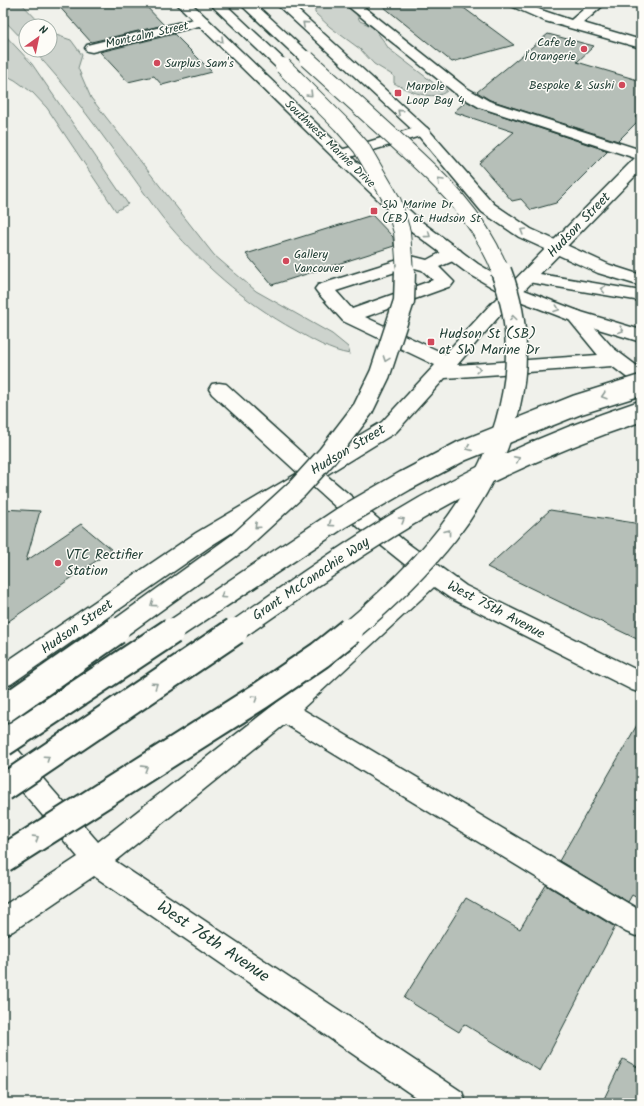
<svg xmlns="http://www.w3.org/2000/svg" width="644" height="1106" viewBox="0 0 644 1106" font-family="Kalam,sans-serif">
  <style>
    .green { fill: #cdd3cd; stroke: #768880 }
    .building { fill: #b6bfb8; stroke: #1f3d34 }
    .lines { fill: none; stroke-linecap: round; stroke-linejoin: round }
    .minor-casing { stroke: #1f3d34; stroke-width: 3 }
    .major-casing { stroke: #1f3d34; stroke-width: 3 }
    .minor { fill: #fdfcf7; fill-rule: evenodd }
    .major { fill: #fdfcf7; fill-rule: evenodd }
    .major-bridge-far2-casing { stroke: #1f3d34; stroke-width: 18; stroke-linecap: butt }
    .major-bridge-far1-casing { stroke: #1f3d34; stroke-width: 23; stroke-linecap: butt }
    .major-bridge-casing { stroke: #1f3d34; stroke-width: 30; stroke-linecap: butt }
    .major-bridge-far2 { stroke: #fdfcf7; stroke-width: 16 }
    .major-bridge-far1 { stroke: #fdfcf7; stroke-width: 20 }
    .major-bridge { stroke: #fdfcf7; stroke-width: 26 }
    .oneway { stroke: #8e9c96 }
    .poi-dot { fill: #d1495b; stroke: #fdfcf7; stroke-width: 1.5 }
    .labels { text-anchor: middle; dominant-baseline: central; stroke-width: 3; stroke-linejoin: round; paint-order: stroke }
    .far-street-label { font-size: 12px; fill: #1f3d34; stroke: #fdfcf7 }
    .far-poi-label { font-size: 12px; fill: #1f3d34; stroke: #fdfcf7; text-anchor: start }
    .street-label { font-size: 14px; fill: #1f3d34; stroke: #fdfcf7 }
    .poi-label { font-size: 14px; fill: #1f3d34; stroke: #fdfcf7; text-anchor: start }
    .near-street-label { font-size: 17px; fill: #1f3d34; stroke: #fdfcf7 }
  </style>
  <rect width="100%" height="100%" fill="#f0f1eb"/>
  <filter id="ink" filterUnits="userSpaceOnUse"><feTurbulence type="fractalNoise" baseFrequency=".025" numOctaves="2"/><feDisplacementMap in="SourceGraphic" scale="8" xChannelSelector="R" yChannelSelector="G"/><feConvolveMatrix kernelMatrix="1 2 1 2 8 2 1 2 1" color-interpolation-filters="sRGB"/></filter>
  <g filter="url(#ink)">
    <g class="green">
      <polygon points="3,3 21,3 43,26 26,26 26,43 3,19"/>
      <path d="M 318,3 L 340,3 L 354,10 L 360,21 L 373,27 L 383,40 L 389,49 L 435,84 L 444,87 L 447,91 C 434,102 407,91 394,83 L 394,76 L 374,64 L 360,49 L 330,27 L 315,13 L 315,7 Z"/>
      <polygon points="3,33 32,64 128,204 116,211 47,108 33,93 15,80 3,74"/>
      <path d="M 50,33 L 71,40 L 82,55 L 78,68 L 91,98 L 214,255 L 256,291 L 332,334 L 348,347 L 350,354 C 330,351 313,340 295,330 C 244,302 199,262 162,217 C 151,203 141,188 130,173 C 99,131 69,88 33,50 L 50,50 Z"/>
    </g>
    <g class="building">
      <polygon points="56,3 143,3 164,25 91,42"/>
      <polygon points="379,3 457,3 514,45 452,62"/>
      <polygon points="174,34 212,72 162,85 154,76 128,82 100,52"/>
      <polygon points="548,34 594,46 577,62 641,81 641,111 635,117 640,119 618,141 490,100 477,92"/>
      <polygon points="466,101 479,108 608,151 556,203 531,210 521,199 512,201 479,163 514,132 454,112"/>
      <polygon points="372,215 393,237 394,246 272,285 246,254"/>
      <polygon points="3,509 40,511 26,561 81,524 112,550 3,625"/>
      <polygon points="550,510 641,524 641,641 487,567"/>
      <polygon points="641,718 641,900 632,895 628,902 559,861"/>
      <polygon points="546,885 615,927 540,1071 464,1024 459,1032 404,998 466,898 520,929"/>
      <polygon points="623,1059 641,1069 641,1103 602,1103"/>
    </g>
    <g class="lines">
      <defs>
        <g id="minor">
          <path d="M 344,3 L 359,3 L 465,87 L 489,101 L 641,150 L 641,170 L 501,314 L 457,365 L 598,355 L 566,316 L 569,312 L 575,310 L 581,312 L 613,348 L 641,369 L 641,385 L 634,383 L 612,366 L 445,378 L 396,432 L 326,475 L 403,540 L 466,586 L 641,672 L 641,693 L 632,690 L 450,598 L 434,587 L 302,709 L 641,911 L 641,934 L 636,936 L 626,932 L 285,724 L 115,861 L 462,1092 L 466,1103 L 424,1103 L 94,876 L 13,931 L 3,935 L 3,906 L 78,857 L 3,769 L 3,740 L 12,743 L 98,842 L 275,704 L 418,575 L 357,526 L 310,484 L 212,545 L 11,684 L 3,687 L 3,664 L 196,533 L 298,473 L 212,394 L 209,389 L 212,384 L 219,383 L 226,384 L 313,463 L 382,422 L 435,365 L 343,321 L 318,293 L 315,289 L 318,285 L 411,256 L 427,260 C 437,255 448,247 460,250 L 463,254 L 460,258 L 439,267 L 454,282 L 451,286 L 365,317 L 445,354 L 489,306 L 635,158 L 479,107 L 455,93 ZM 411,267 L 422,270 L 433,280 L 352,309 L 336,291 Z"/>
          <polygon points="509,3 526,3 541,10 571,20 591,3 606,3 583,23 641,40 641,48 545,21 511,6"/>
          <polygon points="202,17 207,18 209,21 207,24 92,52 87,51 85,48 87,45"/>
          <polygon points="422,126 427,128 430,131 427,134 340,160 334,158 332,155 334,152"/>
        </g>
        <g id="major">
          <polygon points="176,3 191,3 346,152 422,222 478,264 519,288 581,312 641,330 641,342 569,320 507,296 466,272 410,230 334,158"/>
          <polygon points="209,3 224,3 288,63 290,66 288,69 283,70 278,69"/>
          <polygon points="239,3 254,3 312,56 314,59 312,62 307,63 302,62"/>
          <polygon points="275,3 290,3 427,128 494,204 531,229 610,265 641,275 641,286 598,273 519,237 482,212 417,134"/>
          <polygon points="528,272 641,291 641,301 522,281 519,277 522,273"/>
        </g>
      </defs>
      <use href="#minor" class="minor-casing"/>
      <use href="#major" class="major-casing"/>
      <use href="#minor" class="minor"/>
      <use href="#major" class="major"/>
      <defs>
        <g id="major-bridge-far2">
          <path d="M 307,59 C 336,85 365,112 395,139 C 439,179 479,215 501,272"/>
          <polyline points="283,66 341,124 361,147 393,202 402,232 405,272"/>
        </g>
        <g id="major-bridge-far1">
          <polyline points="114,632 239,542 298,488 327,456 363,409 380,374 404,301 405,271"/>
          <polyline points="170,632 341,518 405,481 462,451 577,405 641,385"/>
          <path d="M 234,632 C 279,601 325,568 371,539 C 454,485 548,442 641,411"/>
          <path d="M 349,632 C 385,602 419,570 448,533 C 506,458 536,362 501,271"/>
        </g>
        <g id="major-bridge">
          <polyline points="3,710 116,631"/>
          <polyline points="3,743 172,631"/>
          <polyline points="3,788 235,631"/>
          <polyline points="3,859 260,696 320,655 350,631"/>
        </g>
      </defs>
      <use href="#major-bridge-far2" class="major-bridge-far2-casing"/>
      <use href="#major-bridge-far1" class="major-bridge-far1-casing"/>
      <use href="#major-bridge" class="major-bridge-casing"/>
      <use href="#major-bridge-far2" class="major-bridge-far2"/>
      <use href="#major-bridge-far1" class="major-bridge-far1"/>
      <use href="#major-bridge" class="major-bridge"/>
    </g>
    <defs><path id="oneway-chevron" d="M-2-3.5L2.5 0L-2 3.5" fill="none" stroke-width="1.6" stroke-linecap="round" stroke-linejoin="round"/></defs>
    <g class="oneway">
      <use href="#oneway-chevron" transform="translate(305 24) rotate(-138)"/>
      <use href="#oneway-chevron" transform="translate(221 40) rotate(44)"/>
      <use href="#oneway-chevron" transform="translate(310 94) rotate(45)"/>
      <use href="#oneway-chevron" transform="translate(400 112) rotate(-138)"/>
      <use href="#oneway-chevron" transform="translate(440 181) rotate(-133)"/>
      <use href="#oneway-chevron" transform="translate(523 231) rotate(-149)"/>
      <use href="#oneway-chevron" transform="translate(428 235) rotate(37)"/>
      <use href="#oneway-chevron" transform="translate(603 289) rotate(-170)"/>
      <use href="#oneway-chevron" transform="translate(557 309) rotate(20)"/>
      <use href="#oneway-chevron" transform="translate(513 318) rotate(-98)"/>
      <use href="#oneway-chevron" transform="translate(621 330) rotate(18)"/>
      <use href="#oneway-chevron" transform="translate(386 359) rotate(110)"/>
      <use href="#oneway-chevron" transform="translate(478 369) rotate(-4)"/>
      <use href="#oneway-chevron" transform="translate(604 396) rotate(163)"/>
      <use href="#oneway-chevron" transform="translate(469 448) rotate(157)"/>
      <use href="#oneway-chevron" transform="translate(517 459) rotate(-26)"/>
      <use href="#oneway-chevron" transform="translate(402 520) rotate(-31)"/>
      <use href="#oneway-chevron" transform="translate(331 524) rotate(146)"/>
      <use href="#oneway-chevron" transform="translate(257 526) rotate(138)"/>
      <use href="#oneway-chevron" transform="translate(448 532) rotate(-52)"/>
      <use href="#oneway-chevron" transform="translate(223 596) rotate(146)"/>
      <use href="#oneway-chevron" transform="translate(153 604) rotate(144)"/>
      <use href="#oneway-chevron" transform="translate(155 685) rotate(-34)"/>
      <use href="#oneway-chevron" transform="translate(255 698) rotate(-33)"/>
      <use href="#oneway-chevron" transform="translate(47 758) rotate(-34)"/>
      <use href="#oneway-chevron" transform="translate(145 768) rotate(-32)"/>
      <use href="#oneway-chevron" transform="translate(36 838) rotate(-32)"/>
    </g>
  </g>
  <g class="poi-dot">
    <circle cx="584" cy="49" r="4"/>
    <circle cx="157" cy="63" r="4"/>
    <circle cx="622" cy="85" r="4"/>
    <rect x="394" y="89" width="8" height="8" rx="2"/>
    <rect x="370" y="207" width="8" height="8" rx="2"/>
    <circle cx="286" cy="261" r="4"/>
    <rect x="427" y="338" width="8" height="8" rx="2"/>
    <circle cx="58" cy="563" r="4"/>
  </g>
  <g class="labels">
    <g class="far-street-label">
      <text transform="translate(147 35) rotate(-13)">Montcalm Street</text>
      <text transform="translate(330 144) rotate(44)">Southwest Marine Drive</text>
    </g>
    <g class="far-poi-label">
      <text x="576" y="42" text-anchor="end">Cafe de<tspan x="576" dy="14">l'Orangerie</tspan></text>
      <text x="165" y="63">Surplus Sam's</text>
      <text x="614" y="85" text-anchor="end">Bespoke &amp; Sushi</text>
      <text x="406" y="86">Marpole<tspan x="406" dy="14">Loop Bay 4</tspan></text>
      <text x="382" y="204">SW Marine Dr<tspan x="382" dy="14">(EB) at Hudson St</tspan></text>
      <text x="294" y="254">Gallery<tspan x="294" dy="14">Vancouver</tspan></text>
    </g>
    <g class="street-label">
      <text transform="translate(579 225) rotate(-46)">Hudson Street</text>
      <text transform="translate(348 450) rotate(-31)">Hudson Street</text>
      <text transform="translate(311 579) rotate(-34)">Grant McConachie Way</text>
      <text transform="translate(496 610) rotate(28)">West 75th Avenue</text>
      <text transform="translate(77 627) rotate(-35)">Hudson Street</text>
    </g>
    <g class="poi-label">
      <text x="439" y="334">Hudson St (SB)<tspan x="439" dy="16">at SW Marine Dr</tspan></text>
      <text x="66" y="555">VTC Rectifier<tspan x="66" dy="16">Station</tspan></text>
    </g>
    <g class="near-street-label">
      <text transform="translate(213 942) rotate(34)">West 76th Avenue</text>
    </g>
  </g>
  <rect width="644" height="1106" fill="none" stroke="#fdfcf7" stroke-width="16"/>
  <rect x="8" y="8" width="628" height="1090" fill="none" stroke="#1f3d34" stroke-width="1.5" filter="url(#ink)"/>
  <g transform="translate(38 38) rotate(33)"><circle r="19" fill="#fdfcf7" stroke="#a4b0a9"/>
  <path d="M0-3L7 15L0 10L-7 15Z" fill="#d1495b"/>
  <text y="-6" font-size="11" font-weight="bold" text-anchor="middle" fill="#1f3d34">N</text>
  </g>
</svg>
